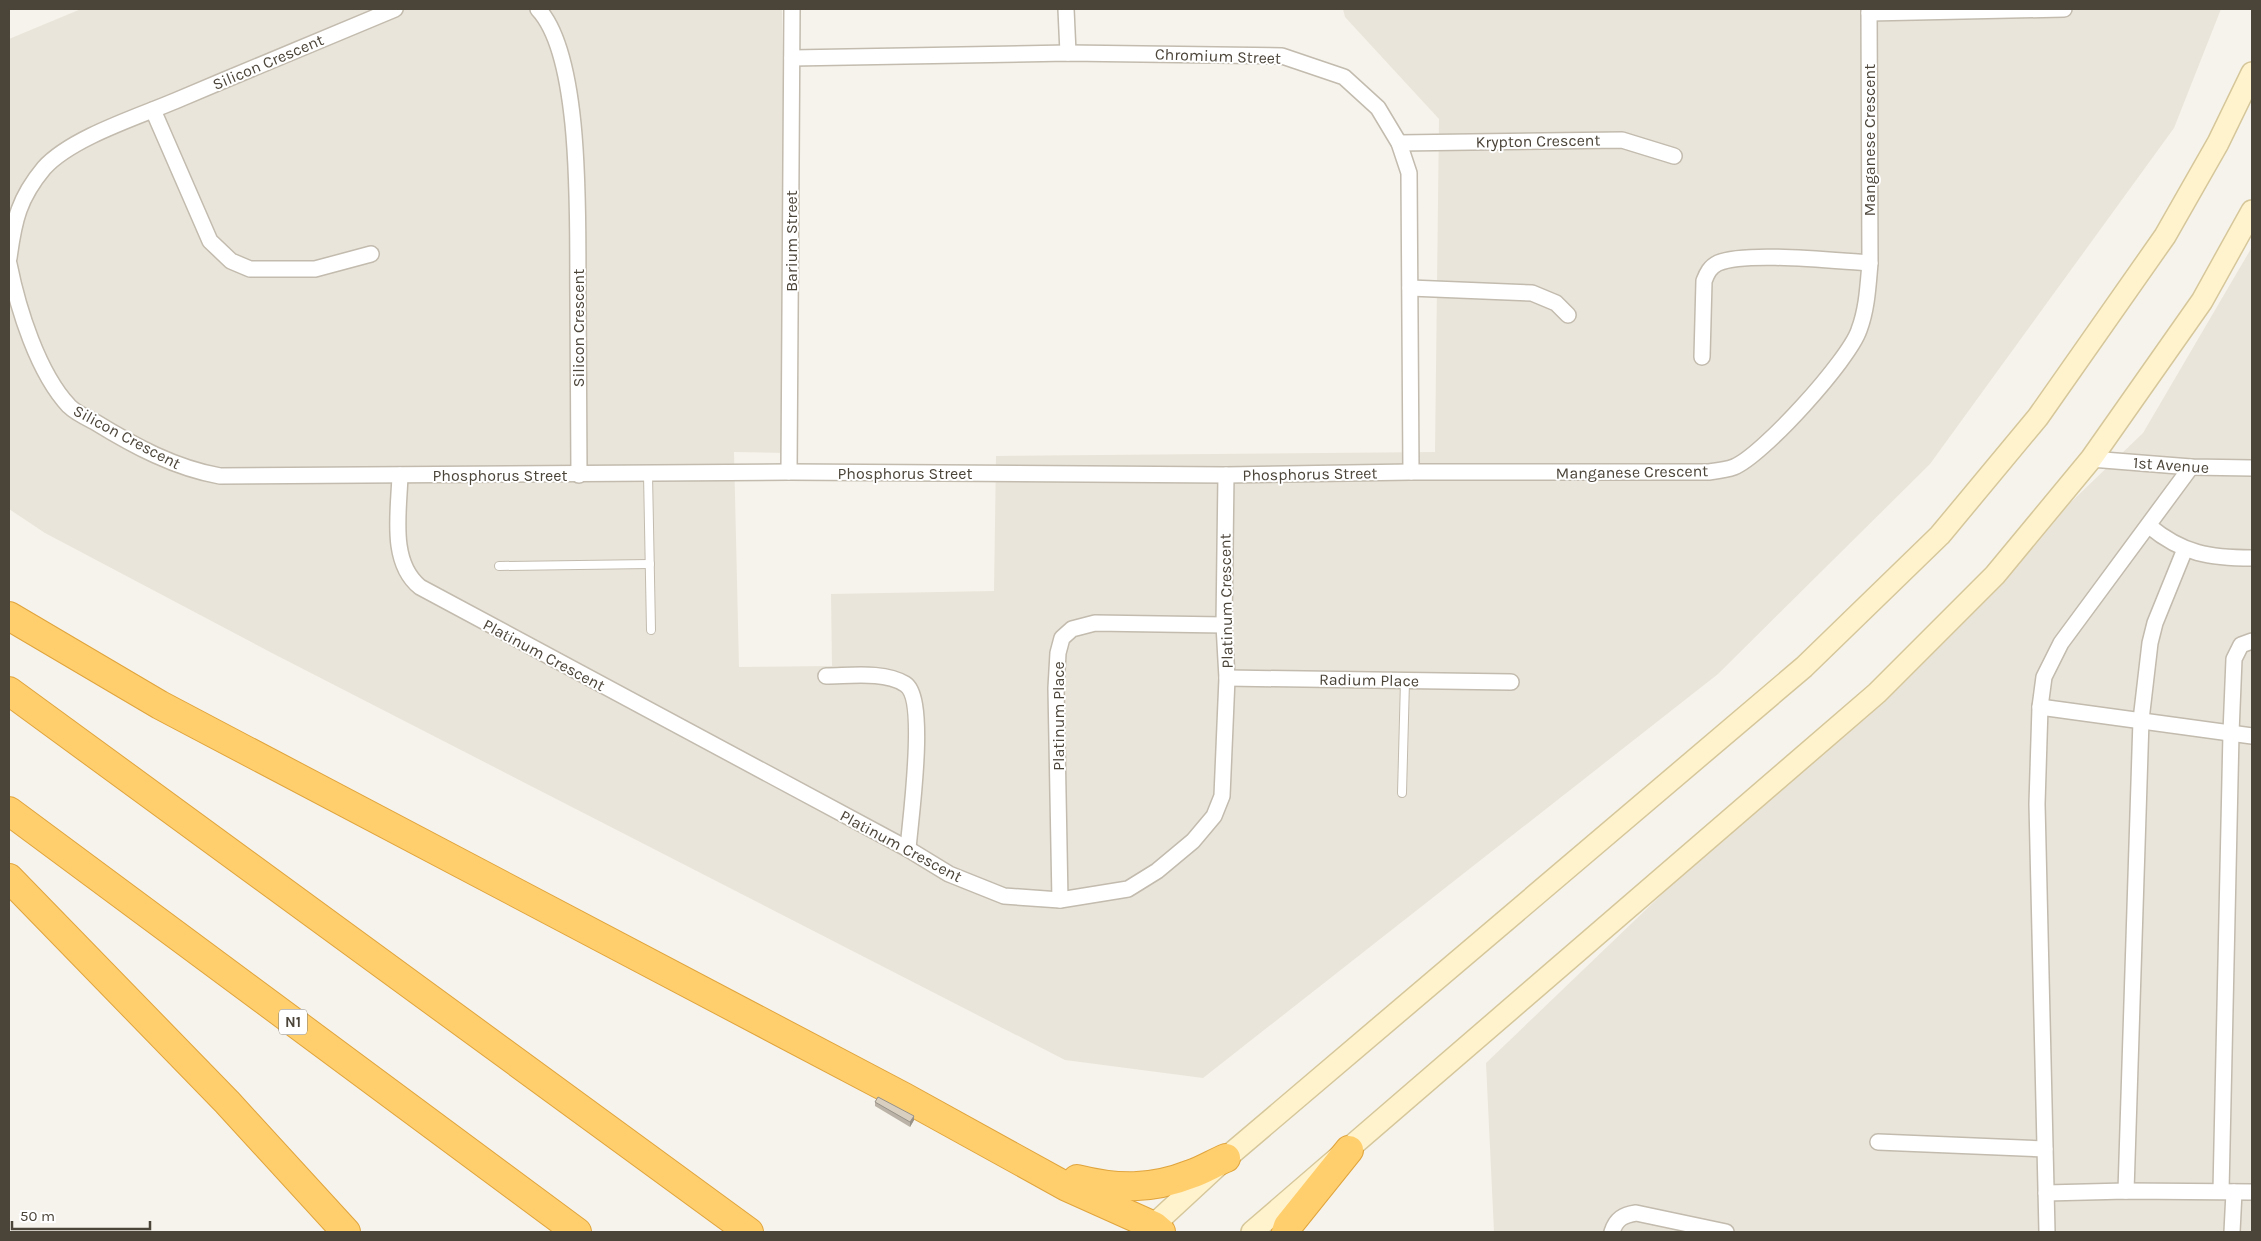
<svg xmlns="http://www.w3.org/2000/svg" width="2261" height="1241" viewBox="0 0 2261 1241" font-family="Karla,sans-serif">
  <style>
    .residential { fill: #eae5da }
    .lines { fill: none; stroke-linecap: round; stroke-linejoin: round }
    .service-casing { stroke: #c2bbae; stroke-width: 10 }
    .minor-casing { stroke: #c2bbae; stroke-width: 18 }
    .secondary-casing { stroke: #d6c79b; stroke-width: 24 }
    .motorway-casing { stroke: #e0a43c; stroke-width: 30 }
    .service { stroke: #fff; stroke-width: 8 }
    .minor { stroke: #fff; stroke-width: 15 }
    .secondary { stroke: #fff3cd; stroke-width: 21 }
    .motorway { stroke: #ffcf6e; stroke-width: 28 }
    .wall { fill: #bab2a6 }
    .shaded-wall { fill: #979187 }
    .building { fill: #d8cfc1; stroke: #979187 }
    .labels { text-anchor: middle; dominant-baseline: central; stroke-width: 4; stroke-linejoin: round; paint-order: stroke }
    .shield { fill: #fff; stroke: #817c74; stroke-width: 1 }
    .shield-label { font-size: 15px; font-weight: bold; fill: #4b4439 }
    .street-label { font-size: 16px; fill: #4b4439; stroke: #fff }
  </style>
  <rect width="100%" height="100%" fill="#f6f3ec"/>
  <g class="residential">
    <polygon points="81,9 782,9 788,453 734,452 739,667 832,666 831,594 994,591 996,456 1435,452 1439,119 1345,17 1343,9 2221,9 2174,128 1930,464 1718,674 1203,1078 1065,1060 270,652 45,533 9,509 9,39"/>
    <polygon points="2252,247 2252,1232 1494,1232 1486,1063 2143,433"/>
  </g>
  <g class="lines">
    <defs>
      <g id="service">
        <polyline points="648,474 651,630"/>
        <polyline points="499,566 650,564"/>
        <polyline points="1402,793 1405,681"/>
      </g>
      <g id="minor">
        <path d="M 538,9 C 584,58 577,229 578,297 C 578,356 579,416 579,475"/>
        <polyline points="1066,9 1068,53"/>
        <polyline points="1869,13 2064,9"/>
        <polyline points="792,58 1068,53 1282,56 1344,77 1378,108 1399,143 1409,173 1411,472"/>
        <polyline points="153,110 210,241 231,261 250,269 315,269 371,254"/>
        <polyline points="1399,143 1622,140 1674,156"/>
        <path d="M 9,258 C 14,220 19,198 44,168 C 71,138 137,117 175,101 C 248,70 321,40 395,9"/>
        <path d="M 9,264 C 18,309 38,373 69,406 C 76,413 87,418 95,422 C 134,446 175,468 220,476 L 789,472 L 1226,475 L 1411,472 L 1708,472 C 1716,471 1726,470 1734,467 C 1762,456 1849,360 1859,330 C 1867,309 1868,286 1870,263 L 1869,9"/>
        <polyline points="1410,288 1532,293 1556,303 1568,315"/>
        <path d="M 1702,357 L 1704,281 C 1707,273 1710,267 1718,263 C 1746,251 1835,261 1870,263"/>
        <polyline points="2091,459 2191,467 2252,468"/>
        <polyline points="789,472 792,9"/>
        <path d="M 400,475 C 399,511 389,562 420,587 L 908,849 L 949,874 L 1004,896 L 1060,900 L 1128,889 L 1157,871 L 1193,841 L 1214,816 L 1222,796 L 1227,678 L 1224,625 L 1226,475"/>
        <path d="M 2149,526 C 2183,554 2210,558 2252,558"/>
        <path d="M 826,676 C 850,676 884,671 905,684 C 928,698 910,821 908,849"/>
        <polyline points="1227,678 1511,682"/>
        <polyline points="2040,707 2252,736"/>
        <polyline points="1060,900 1056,688 1058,653 1062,638 1072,629 1095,623 1224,625"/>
        <polyline points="1878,1142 2045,1149"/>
        <polyline points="2126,1191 2141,720 2150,643 2155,623 2185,549"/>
        <polyline points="2221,1191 2231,733 2234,659 2241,645 2252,641"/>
        <polyline points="2046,1193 2126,1191 2252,1192"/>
        <path d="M 1612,1232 C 1616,1219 1623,1215 1636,1213 L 1726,1232"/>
        <polyline points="2047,1232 2037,804 2040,707 2044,677 2061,643 2191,467"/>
        <polyline points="2232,1232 2234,1192"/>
      </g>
      <g id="secondary">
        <polyline points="1146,1232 1226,1158 1804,667 1940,535 2038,417 2165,236 2218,143 2252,73"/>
        <polyline points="1252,1232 1877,693 1995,575 2091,459 2202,301 2252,211"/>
      </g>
      <g id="motorway">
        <polyline points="9,616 160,705 904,1097 1067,1187 1154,1226 1161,1232"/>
        <polyline points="9,691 749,1232"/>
        <polyline points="9,811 577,1232"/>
        <polyline points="9,878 227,1102 346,1232"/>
        <path d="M 1077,1179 C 1117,1189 1151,1190 1191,1174 C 1203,1170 1214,1163 1226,1158"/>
        <polyline points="1286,1232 1288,1226 1349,1150"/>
      </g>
    </defs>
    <use href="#service" class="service-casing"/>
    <use href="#minor" class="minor-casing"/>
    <use href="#secondary" class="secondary-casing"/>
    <use href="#motorway" class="motorway-casing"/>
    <use href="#service" class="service"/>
    <use href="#minor" class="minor"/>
    <use href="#secondary" class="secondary"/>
    <use href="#motorway" class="motorway"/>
  </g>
  <polygon class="wall" points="875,1102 914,1120 910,1127 875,1106"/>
  <polygon class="shaded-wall" points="914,1116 914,1120 910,1127 910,1122"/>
  <polygon class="building" points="878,1097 914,1116 910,1122 875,1102"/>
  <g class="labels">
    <rect class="shield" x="279" y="1009.5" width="28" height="25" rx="4"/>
    <g class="shield-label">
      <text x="293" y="1022">N1</text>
    </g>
    <g class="street-label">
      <text transform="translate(1218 56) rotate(2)">Chromium Street</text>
      <text transform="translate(268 62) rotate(-23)">Silicon Crescent</text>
      <text transform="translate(1869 140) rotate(-90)">Manganese Crescent</text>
      <text transform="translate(1538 141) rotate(-1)">Krypton Crescent</text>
      <text transform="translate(791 241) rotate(-90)">Barium Street</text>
      <text transform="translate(578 328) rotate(-90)">Silicon Crescent</text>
      <text transform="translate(127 437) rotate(28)">Silicon Crescent</text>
      <text transform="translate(2171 465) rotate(4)">1st Avenue</text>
      <text transform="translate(1632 472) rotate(-1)">Manganese Crescent</text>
      <text x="905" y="473">Phosphorus Street</text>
      <text transform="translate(1310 474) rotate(-1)">Phosphorus Street</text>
      <text x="500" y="475">Phosphorus Street</text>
      <text transform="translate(1226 601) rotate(-91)">Platinum Crescent</text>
      <text transform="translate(544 655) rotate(28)">Platinum Crescent</text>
      <text transform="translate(1369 680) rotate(1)">Radium Place</text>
      <text transform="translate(1058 716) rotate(-90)">Platinum Place</text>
      <text transform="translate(901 846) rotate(28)">Platinum Crescent</text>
    </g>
  </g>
  <rect width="2261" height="1241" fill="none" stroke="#4b4439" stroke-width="20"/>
  <path d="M12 1221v8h138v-8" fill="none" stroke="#4b4439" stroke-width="2.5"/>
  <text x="20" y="1221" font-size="15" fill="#4b4439" stroke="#ffffff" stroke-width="4" paint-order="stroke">50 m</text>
</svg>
